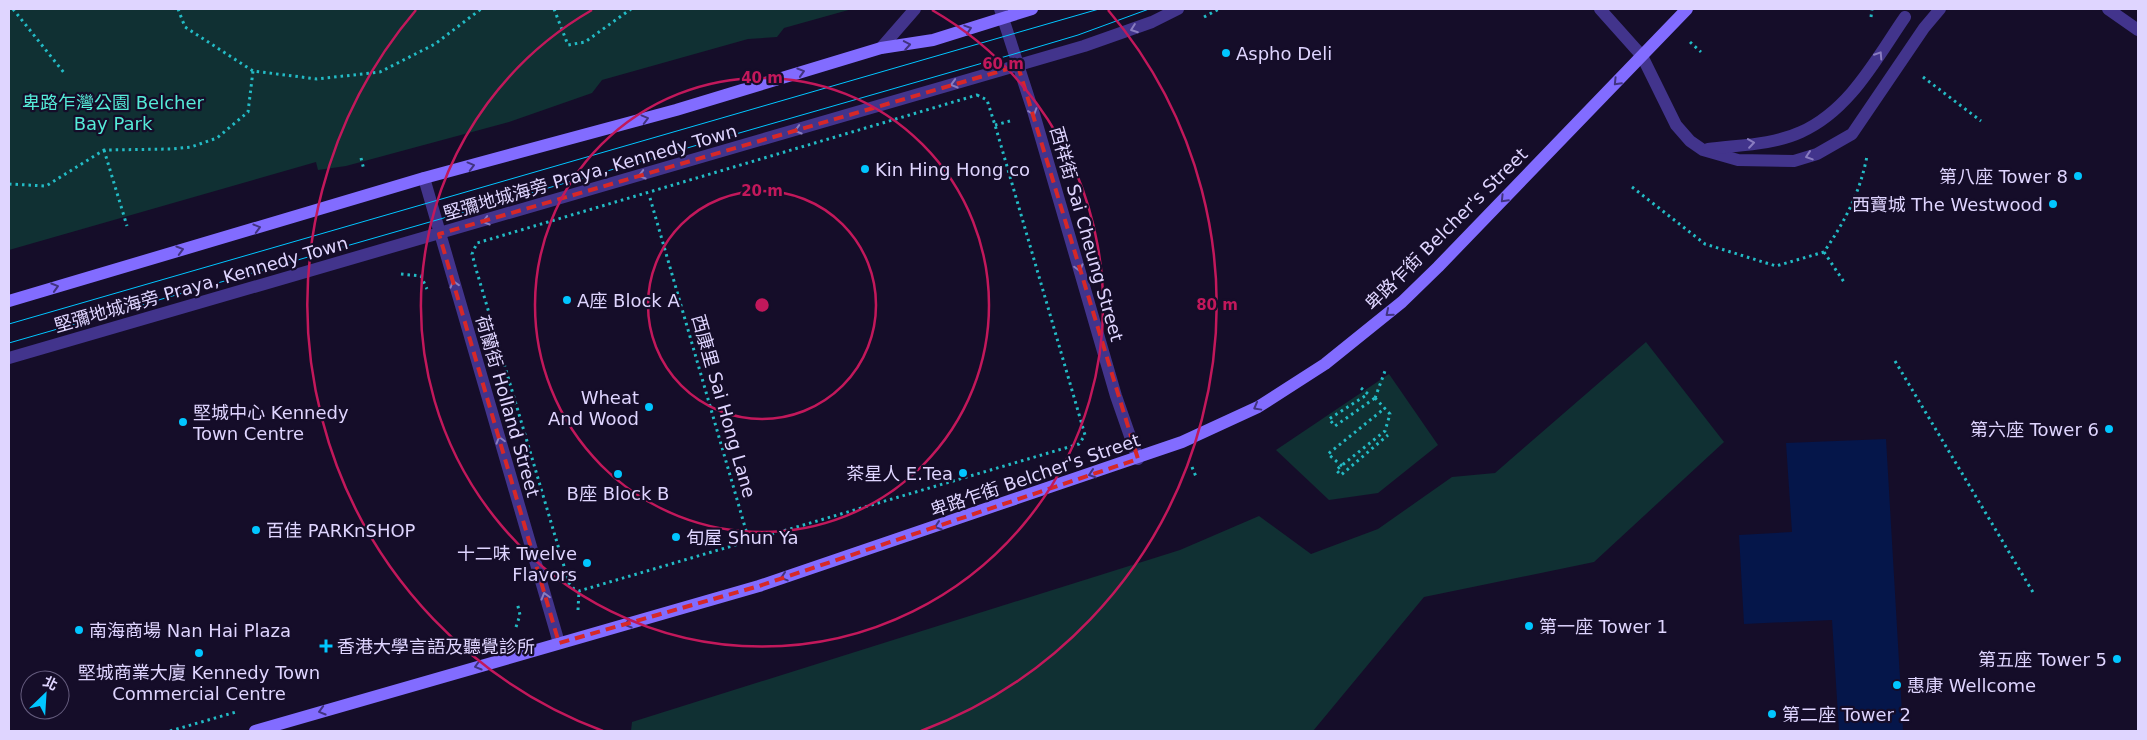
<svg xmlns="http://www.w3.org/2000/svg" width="2147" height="740" viewBox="0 0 2147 740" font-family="'DejaVu Sans','Noto Sans TC',sans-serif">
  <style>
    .green { fill: #103033 }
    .water { fill: #05164a }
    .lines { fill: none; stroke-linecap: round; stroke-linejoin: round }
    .path { stroke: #23bbc5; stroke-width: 3; stroke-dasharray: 2.5 4; stroke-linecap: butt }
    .service { stroke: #42348c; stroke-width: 12 }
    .tertiary { stroke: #42348c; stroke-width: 12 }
    .secondary { stroke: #826cff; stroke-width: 12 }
    .tram { stroke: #01c6ff; stroke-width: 1 }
    .oneway { stroke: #41337f }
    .oneway2 { stroke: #897cc0 }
    .marked { fill: none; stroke: #d62828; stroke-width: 4; stroke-dasharray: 10 6; stroke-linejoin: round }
    .ring { fill: none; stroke: #c2185b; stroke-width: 2.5 }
    .poi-dot { fill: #01c6ff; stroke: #150d29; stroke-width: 2 }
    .labels { text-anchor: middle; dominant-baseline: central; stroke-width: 4.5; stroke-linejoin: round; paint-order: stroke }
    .poi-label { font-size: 18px; fill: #dfd5ff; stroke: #150d29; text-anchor: start }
    .park-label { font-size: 18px; fill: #55ebd8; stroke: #150d29 }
    .street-label { font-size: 18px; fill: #dfd5ff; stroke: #150d29 }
    .centre { fill: #c2185b; stroke: #150d29; stroke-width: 2.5 }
    .ring-label { font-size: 15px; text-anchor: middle; font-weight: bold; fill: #c2185b; stroke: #150d29; stroke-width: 4.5; stroke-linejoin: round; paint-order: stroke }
  </style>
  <rect width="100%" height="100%" fill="#150d29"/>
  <g class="green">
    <polygon points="9,9 852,9 784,28 777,37 748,39 602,80 592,93 509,122 346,166 318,170 316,162 9,250"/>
    <polygon points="1646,342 1724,442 1594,562 1424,597 1313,731 631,731 632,722 1180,550 1259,516 1311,554 1378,529 1452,477 1495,473"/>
    <polygon points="1389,374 1438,445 1378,493 1329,500 1276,450"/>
  </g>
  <polygon class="water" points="1886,439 1903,730 1839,731 1832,620 1744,624 1739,535 1792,532 1786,443"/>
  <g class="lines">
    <g class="path">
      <polyline points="13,9 65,74"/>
      <polyline points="178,9 185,27 253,71 317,79 380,72 435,44 481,9"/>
      <polyline points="554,9 568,45 585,42 631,9"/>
      <polyline points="1204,17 1219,9"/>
      <polyline points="1871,17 1872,9"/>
      <polyline points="1690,42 1701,52"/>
      <polyline points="1923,77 1981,121"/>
      <polygon points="977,95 987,100 995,125 1085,435 1079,444 579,591 574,589 569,583 476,269 472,254 477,243"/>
      <polyline points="995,125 1010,121"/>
      <polyline points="104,150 127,226"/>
      <polyline points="361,158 364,170"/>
      <polyline points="9,184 46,186 104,150 171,149 191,147 217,138 248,112 253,71"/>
      <path d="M 1632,187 L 1705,244 L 1776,266 L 1824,252 C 1845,221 1860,193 1867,156"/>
      <polyline points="650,198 749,541"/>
      <polyline points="1824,252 1844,282"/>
      <polyline points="401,274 421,276 427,289"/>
      <polyline points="1895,361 2034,594"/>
      <polyline points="1361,388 1368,394 1329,419 1335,426 1375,398"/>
      <polyline points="1375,398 1390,414 1385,431 1336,470 1341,475 1388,435"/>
      <polyline points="1375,398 1385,371"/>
      <polyline points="1342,466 1328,454 1385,408"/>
      <polyline points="1192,467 1197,479"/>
      <polyline points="578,610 579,591"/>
      <polyline points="516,627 520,615 517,602"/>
      <polyline points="170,731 236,712"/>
    </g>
    <g class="service">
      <polyline points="2108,9 2138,30"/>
      <polyline points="1642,56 1676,125 1690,141 1703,150 1738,160 1794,161 1817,154 1852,134 1924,28 1940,9"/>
      <path d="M 1708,149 C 1738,145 1773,145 1801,132 C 1850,110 1876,59 1905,17"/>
    </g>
    <g class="tertiary">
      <polyline points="1000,9 1034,114 1116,396 1138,459"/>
      <polyline points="1600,9 1642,56"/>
      <polyline points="881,48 915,9"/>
      <polyline points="424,178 559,643"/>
      <polyline points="9,358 1084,46 1152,22 1178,9"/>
    </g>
    <g class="secondary">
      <polyline points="9,301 424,178 676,110 881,48 933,40 1032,9"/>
      <polyline points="255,731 759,586 1182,442 1258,407 1325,364 1402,302 1438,267 1687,9"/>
    </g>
    <g class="tram">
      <polyline points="9,324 1099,9"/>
      <polyline points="9,343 1014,54 1078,35 1149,9"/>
    </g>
  </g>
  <defs><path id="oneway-chevron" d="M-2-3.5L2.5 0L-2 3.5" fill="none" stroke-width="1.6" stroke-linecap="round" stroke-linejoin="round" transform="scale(1.25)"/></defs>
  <g class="oneway">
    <use href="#oneway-chevron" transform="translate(968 29) rotate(-18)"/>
    <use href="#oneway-chevron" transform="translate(907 45) rotate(-10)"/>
    <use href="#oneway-chevron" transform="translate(801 72) rotate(-17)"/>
    <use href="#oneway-chevron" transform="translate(1617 82) rotate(134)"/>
    <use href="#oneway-chevron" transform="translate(645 119) rotate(-15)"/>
    <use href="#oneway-chevron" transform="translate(471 166) rotate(-15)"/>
    <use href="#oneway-chevron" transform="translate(1504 199) rotate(134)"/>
    <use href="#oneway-chevron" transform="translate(257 228) rotate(-16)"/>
    <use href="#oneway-chevron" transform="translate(180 250) rotate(-16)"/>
    <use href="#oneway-chevron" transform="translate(55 287) rotate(-17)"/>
    <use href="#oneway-chevron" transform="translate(1389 313) rotate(140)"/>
    <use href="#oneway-chevron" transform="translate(1257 407) rotate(151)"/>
    <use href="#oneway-chevron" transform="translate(1092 474) rotate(162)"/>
    <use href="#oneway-chevron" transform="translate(938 526) rotate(162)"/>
    <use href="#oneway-chevron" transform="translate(784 577) rotate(162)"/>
    <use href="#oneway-chevron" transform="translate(628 624) rotate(163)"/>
    <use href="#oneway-chevron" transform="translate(478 666) rotate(164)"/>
    <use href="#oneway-chevron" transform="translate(322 711) rotate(164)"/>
  </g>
  <g class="oneway2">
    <use href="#oneway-chevron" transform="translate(1134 29) rotate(160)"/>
    <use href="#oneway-chevron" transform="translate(1879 55) rotate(-57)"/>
    <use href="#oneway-chevron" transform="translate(954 84) rotate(164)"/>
    <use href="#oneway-chevron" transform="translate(1033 112) rotate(72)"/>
    <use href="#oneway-chevron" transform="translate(798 130) rotate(164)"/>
    <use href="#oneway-chevron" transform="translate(1751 143) rotate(-8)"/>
    <use href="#oneway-chevron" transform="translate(1809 156) rotate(162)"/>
    <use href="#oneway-chevron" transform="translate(642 175) rotate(164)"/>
    <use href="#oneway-chevron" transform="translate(486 221) rotate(164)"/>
    <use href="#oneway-chevron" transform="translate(1079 268) rotate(74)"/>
    <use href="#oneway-chevron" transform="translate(454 284) rotate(-107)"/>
    <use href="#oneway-chevron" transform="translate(500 440) rotate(-106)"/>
    <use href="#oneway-chevron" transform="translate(545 596) rotate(-106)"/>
  </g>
  <path class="marked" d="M 1018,66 L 1138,459 L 759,586 L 559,643 L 439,234 Z"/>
  <g class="ring">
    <circle cx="762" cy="305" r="114"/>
    <circle cx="762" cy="305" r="227"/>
    <path d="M932 10A341 341 0 1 1 592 10"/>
    <path d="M603 731A455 455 0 0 1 416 10M1108 10A455 455 0 0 1 921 731"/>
  </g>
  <g class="poi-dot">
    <circle cx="1226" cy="53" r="5"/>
    <circle cx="865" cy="169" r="5"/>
    <circle cx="2078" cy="176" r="5"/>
    <circle cx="2053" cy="204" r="5"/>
    <circle cx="567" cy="300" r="5"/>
    <circle cx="649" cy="407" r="5"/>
    <circle cx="183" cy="422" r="5"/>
    <circle cx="2109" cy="429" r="5"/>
    <circle cx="963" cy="473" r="5"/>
    <circle cx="618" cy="474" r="5"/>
    <circle cx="256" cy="530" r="5"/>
    <circle cx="676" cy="537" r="5"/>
    <circle cx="587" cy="563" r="5"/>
    <circle cx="1529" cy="626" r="5"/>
    <circle cx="79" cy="630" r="5"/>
    <path d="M323.5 638.5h5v5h5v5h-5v5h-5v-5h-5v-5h5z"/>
    <circle cx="199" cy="653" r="5"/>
    <circle cx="2117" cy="659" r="5"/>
    <circle cx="1897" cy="685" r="5"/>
    <circle cx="1772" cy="714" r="5"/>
  </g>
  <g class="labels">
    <g class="poi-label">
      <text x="1236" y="53">Aspho Deli</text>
      <text x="875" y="169">Kin Hing Hong co</text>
      <text x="2068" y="176" text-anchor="end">第八座 Tower 8</text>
      <text x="2043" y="204" text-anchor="end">西寶城 The Westwood</text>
      <text x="577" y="300">A座 Block A</text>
      <text x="639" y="397" text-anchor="end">Wheat<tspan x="639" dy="21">And Wood</tspan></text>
      <text x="193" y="412">堅城中心 Kennedy<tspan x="193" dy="21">Town Centre</tspan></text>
      <text x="2099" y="429" text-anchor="end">第六座 Tower 6</text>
      <text x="953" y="473" text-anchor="end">茶星人 E.Tea</text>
      <text x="618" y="493" text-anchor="middle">B座 Block B</text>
      <text x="266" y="530">百佳 PARKnSHOP</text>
      <text x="686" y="537">旬屋 Shun Ya</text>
      <text x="577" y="553" text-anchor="end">十二味 Twelve<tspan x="577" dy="21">Flavors</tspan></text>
      <text x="1539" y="626">第一座 Tower 1</text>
      <text x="89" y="630">南海商場 Nan Hai Plaza</text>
      <text x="337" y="646">香港大學言語及聽覺診所</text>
      <text x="2107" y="659" text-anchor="end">第五座 Tower 5</text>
      <text x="199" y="672" text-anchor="middle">堅城商業大廈 Kennedy Town<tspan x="199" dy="21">Commercial Centre</tspan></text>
      <text x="1907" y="685">惠康 Wellcome</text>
      <text x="1782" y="714">第二座 Tower 2</text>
    </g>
    <g class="park-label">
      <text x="113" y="102">卑路乍灣公園 Belcher<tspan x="113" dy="21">Bay Park</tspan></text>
    </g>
    <g class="street-label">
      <text transform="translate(590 172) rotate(-16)">堅彌地城海旁 Praya, Kennedy Town</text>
      <text transform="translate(1446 229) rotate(-45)">卑路乍街 Belcher's Street</text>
      <text transform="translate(1087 234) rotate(74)">西祥街 Sai Cheung Street</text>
      <text transform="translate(201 284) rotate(-16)">堅彌地城海旁 Praya, Kennedy Town</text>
      <text transform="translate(508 406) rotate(74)">荷蘭街 Holland Street</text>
      <text transform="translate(724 406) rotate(74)">西康里 Sai Hong Lane</text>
      <text transform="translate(1035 475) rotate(-19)">卑路乍街 Belcher's Street</text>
    </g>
  </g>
  <circle cx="762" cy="305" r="8" class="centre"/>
  <g class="ring-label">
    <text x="1003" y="69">60 m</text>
    <text x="762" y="83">40 m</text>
    <text x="762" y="196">20 m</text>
    <text x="1217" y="310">80 m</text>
  </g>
  <rect width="2147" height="740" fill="none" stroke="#dfd5ff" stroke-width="20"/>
  <g transform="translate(45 695) rotate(25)"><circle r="24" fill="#150d29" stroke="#665d7f"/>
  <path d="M0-4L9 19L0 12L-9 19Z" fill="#01c6ff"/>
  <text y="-8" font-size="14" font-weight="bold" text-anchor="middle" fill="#dfd5ff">北</text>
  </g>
</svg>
